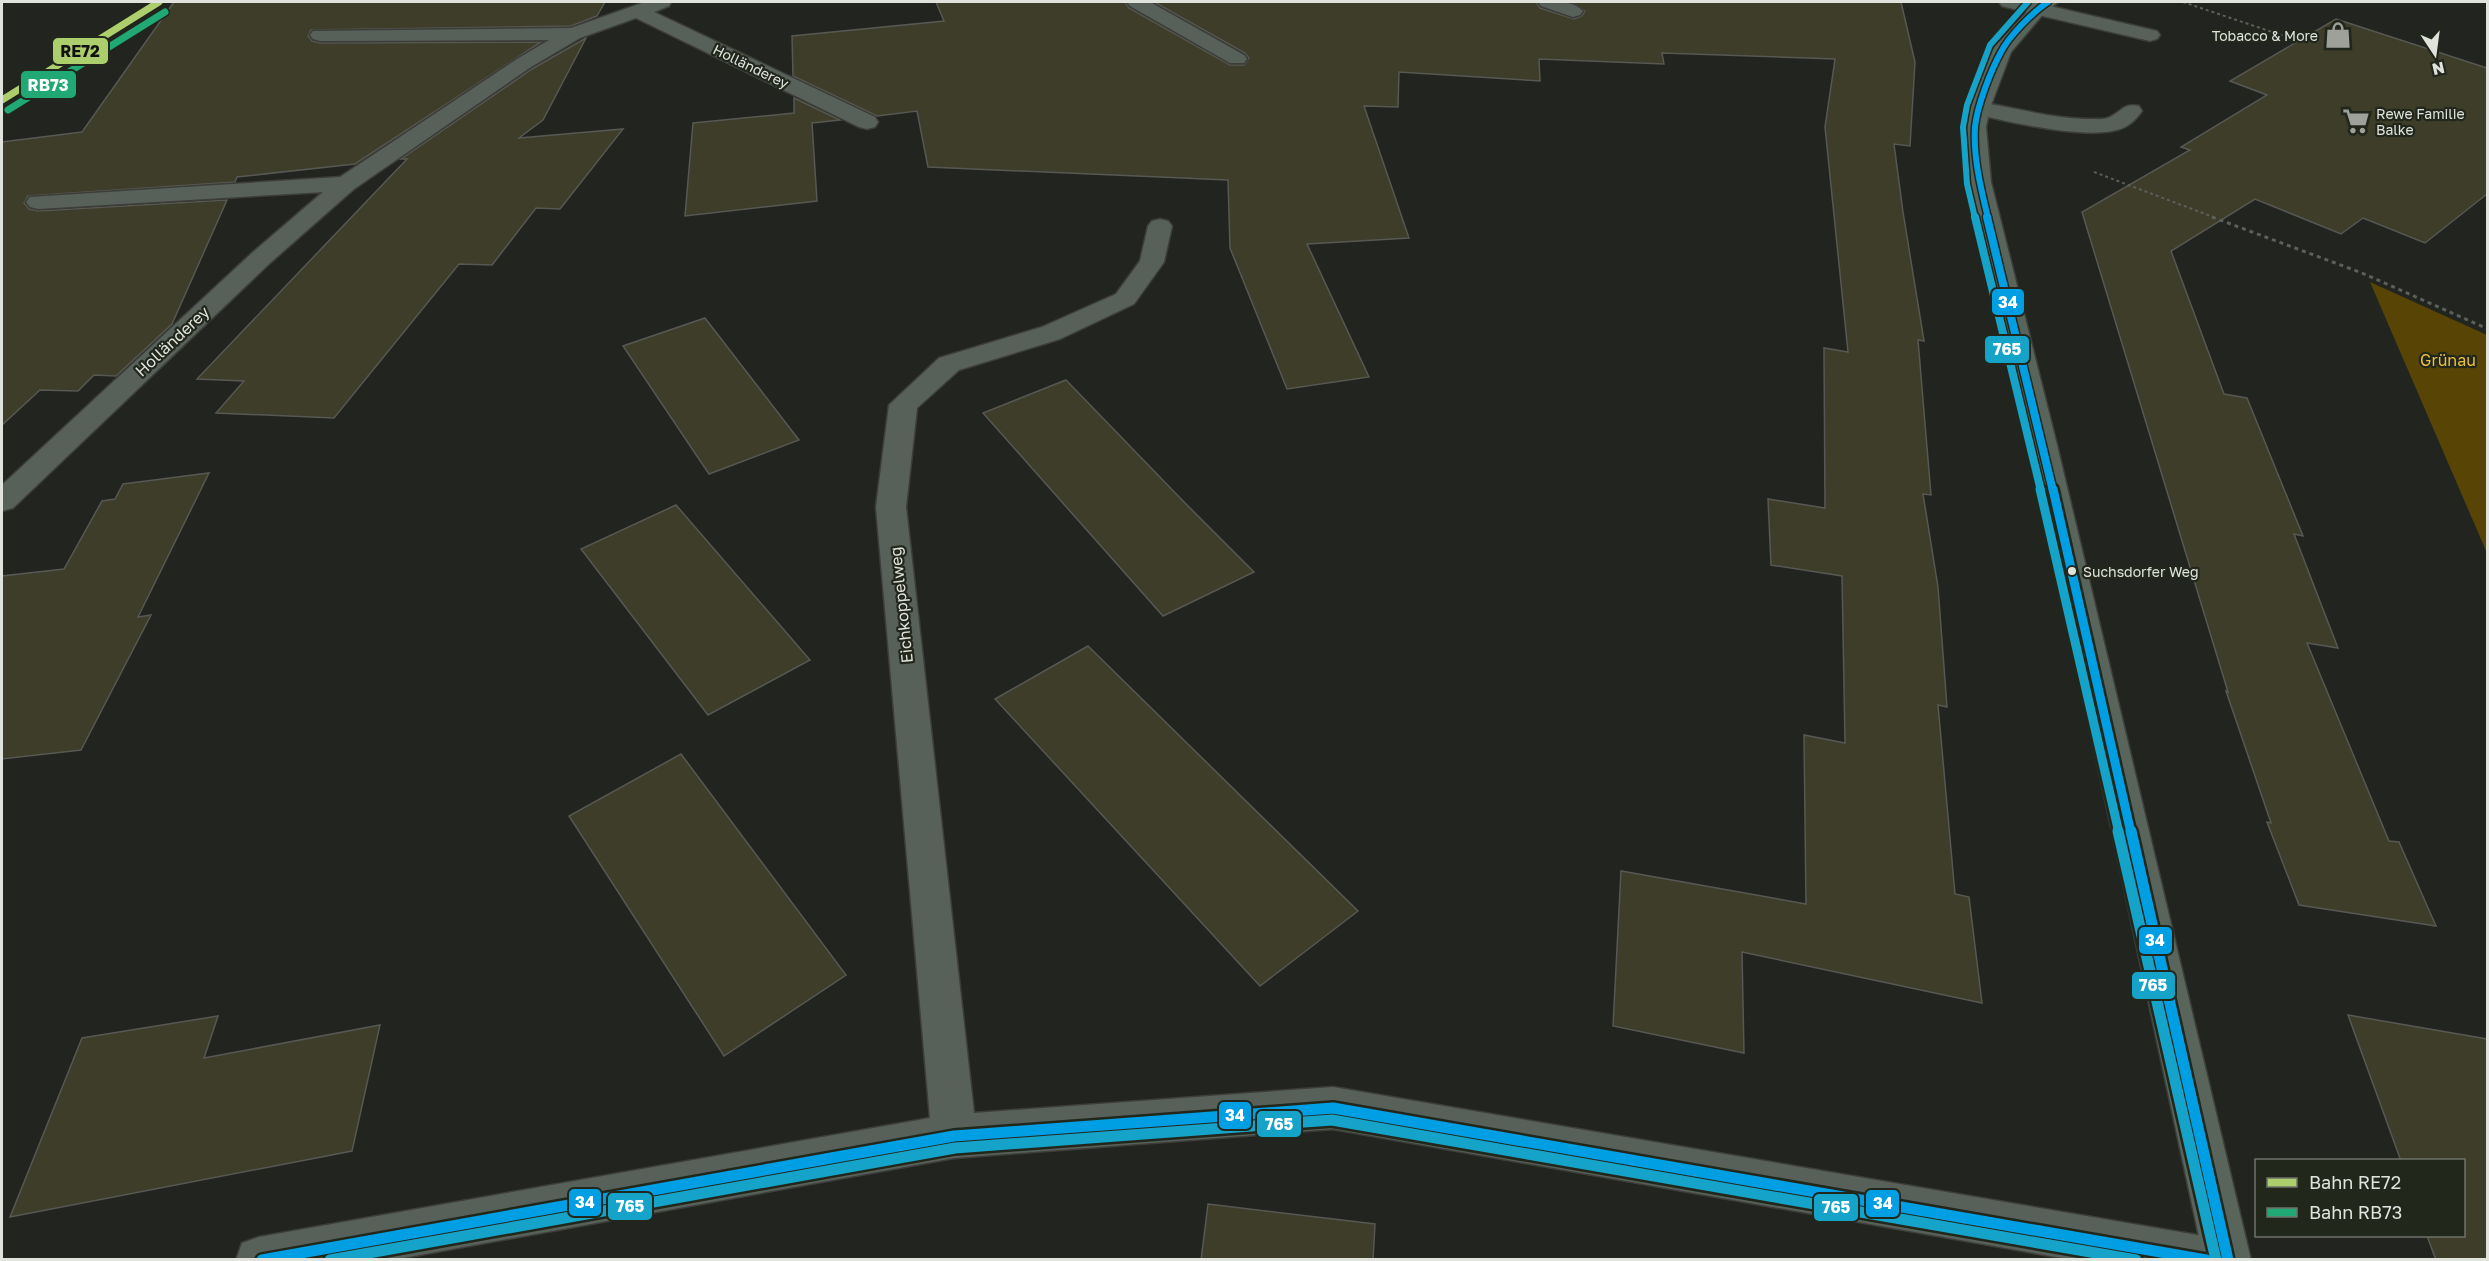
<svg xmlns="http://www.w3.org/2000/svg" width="2489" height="1261" viewBox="0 0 2489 1261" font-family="'Golos Text',sans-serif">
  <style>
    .green { fill: #584505 }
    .building { fill: #3d3d2a; stroke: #575853; stroke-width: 1.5 }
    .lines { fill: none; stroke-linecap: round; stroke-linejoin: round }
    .lane-casing { stroke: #3d3e3a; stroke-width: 3 }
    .street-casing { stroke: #3d3e3a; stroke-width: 3 }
    .secondary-casing { stroke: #3d3e3a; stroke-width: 3 }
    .path-far1 { stroke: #5b605a; stroke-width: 2; stroke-dasharray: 3 3; stroke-linecap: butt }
    .path { stroke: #5b605a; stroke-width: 3; stroke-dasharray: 4 4; stroke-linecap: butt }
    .lane { fill: #586159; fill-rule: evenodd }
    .street { fill: #586159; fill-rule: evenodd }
    .secondary { fill: #59655a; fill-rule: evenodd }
    .bus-1-far3-casing { stroke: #22271c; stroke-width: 9 }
    .bus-1-far2-casing { stroke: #22271c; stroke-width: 11 }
    .bus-1-far1-casing { stroke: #22271c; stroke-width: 14 }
    .bus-1-casing { stroke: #22271c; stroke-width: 16 }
    .bus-2-far3-casing { stroke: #22271c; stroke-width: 9 }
    .bus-2-far2-casing { stroke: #22271c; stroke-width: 11 }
    .bus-2-far1-casing { stroke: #22271c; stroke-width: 14 }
    .bus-2-casing { stroke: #22271c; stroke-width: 16 }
    .bus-1-far3 { stroke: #009ee3; stroke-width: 6 }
    .bus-1-far2 { stroke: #009ee3; stroke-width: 8 }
    .bus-1-far1 { stroke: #009ee3; stroke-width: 9 }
    .bus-1 { stroke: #009ee3; stroke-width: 11 }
    .bus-2-far3 { stroke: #15a3c9; stroke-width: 6 }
    .bus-2-far2 { stroke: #15a3c9; stroke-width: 8 }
    .bus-2-far1 { stroke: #15a3c9; stroke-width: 9 }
    .bus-2 { stroke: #15a3c9; stroke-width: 11 }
    .rail-1-casing { stroke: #22271c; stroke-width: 10 }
    .rail-2-casing { stroke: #22271c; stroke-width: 10 }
    .rail-1 { stroke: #adce6d; stroke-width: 7 }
    .rail-2 { stroke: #20a875; stroke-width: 7 }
    .bus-dot { fill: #e0e3dc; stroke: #22271c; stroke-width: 2 }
    .labels { text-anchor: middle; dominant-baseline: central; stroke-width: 4.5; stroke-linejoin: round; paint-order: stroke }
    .far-poi-label { font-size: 14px; fill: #e0e3dc; stroke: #22271c; text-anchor: end }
    .far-street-label { font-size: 14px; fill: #e0e3dc; stroke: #22271c }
    .bus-label { font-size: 14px; fill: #e0e3dc; stroke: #22271c; text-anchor: start }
    .street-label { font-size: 16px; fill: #e0e3dc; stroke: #22271c }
    .park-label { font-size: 16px; fill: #eebf3c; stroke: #22271c }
    .line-badge { stroke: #22271c; stroke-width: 2 }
    .badge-label { font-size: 16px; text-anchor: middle; font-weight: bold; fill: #fff }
    .pale-badge-label { font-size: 16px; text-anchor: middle; font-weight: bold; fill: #111 }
  </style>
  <rect width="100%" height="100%" fill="#22241f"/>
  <polygon class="green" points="2370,282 2487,335 2487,553"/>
  <g class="building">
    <polygon points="174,2 605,2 597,16 571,26 311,30 308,36 312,41 320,43 541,42 355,164 237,177 235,182 28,196 24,203 29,209 38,211 227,200 172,324 116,376 94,375 78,391 40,390 2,425 2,142 82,132"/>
    <polygon points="936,2 1125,2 1129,8 1230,65 1244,65 1249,58 1245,53 1154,2 1536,2 1540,8 1574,19 1582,16 1585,11 1571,2 1901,2 1915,62 1910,146 1894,144 1903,212 1924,341 1918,340 1931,495 1923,494 1938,587 1947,707 1938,705 1955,894 1969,897 1982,1003 1742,952 1744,1053 1613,1026 1621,871 1806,904 1804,735 1845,743 1842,576 1771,565 1768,499 1825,508 1824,348 1848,352 1825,127 1835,59 1662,53 1664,64 1539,59 1540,81 1399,72 1398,107 1364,106 1409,238 1307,244 1369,377 1287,389 1230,248 1228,180 928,167 917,111 877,116 793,76 792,36 944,21"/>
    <polygon points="2336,19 2487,68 2487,194 2425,243 2363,218 2341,234 2255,199 2171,251 2224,394 2247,398 2303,536 2294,534 2338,648 2307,643 2389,841 2399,842 2436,926 2299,905 2267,822 2271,823 2226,691 2228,692 2082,212 2190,150 2181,147 2267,95 2230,81"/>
    <polygon points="586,38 543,120 519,138 623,129 560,209 536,208 492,265 459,264 334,418 216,413 244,381 197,379 407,159 401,159 532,69"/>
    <polygon points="794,98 840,120 812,123 817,201 685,216 693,123 794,113"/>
    <polygon points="705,318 799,440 709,474 623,346"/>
    <polygon points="1066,380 1184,502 1254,572 1163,616 983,413"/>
    <polygon points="209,473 138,617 151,615 81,750 2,759 2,576 64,569 102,501 115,499 123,484"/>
    <polygon points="676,505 810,660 708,715 581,549"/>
    <polygon points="1088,646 1358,911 1260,986 995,699"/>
    <polygon points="681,754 846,975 724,1056 569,816"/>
    <polygon points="2348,1015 2487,1039 2487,1260 2436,1260 2427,1236 2463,1236 2463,1161 2401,1161"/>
    <polygon points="218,1016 204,1058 380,1025 352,1151 10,1217 82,1038"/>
    <polygon points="1208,1204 1375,1224 1373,1260 1201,1260"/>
  </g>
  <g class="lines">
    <defs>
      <g id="lane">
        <polygon points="2037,3 2157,31 2160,35 2157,39 2150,41 2030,13 2027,9 2030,5"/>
        <path d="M 1979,102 C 2016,108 2054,119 2091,119 C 2097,119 2104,120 2110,117 C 2122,111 2124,103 2139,106 L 2142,111 C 2138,117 2131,124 2125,127 C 2094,143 2006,121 1971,113 L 1968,108 L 1971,103 Z"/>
      </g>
      <g id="street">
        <polygon points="645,2 671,2 669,6 654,12 875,117 878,122 875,127 867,129 859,127 636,18 580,38 531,67 354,189 270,263 13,508 2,511 2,485 252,253 323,192 38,209 30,207 26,202 30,197 340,177 517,59 549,40 320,41 313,39 310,35 313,31 571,28"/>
        <polygon points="1127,2 1150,2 1244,55 1247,59 1244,63 1230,63 1130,6"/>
        <path d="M 1538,2 C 1552,1 1573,0 1583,11 L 1580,15 L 1573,17 L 1541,6 Z"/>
        <polygon points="1999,2 2030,2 2044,5 2047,9 2044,13 2037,15 2002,6"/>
        <polygon points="1160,219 1168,221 1172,226 1164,262 1134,304 1060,339 959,370 917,408 906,507 974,1113 1333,1087 2209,1237 2226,1243 2232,1260 2073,1260 1333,1129 954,1158 392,1260 236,1260 242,1243 259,1237 930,1118 876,507 889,405 939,358 1042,327 1116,294 1140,261 1148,226 1152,221"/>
      </g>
      <polygon id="secondary" points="2036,2 2058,2 2044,13 2011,52 1990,108 1986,127 1991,182 2057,445 2251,1260 2204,1260 2029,445 1967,182 1964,127 1968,108 1991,51"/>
    </defs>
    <use href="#lane" class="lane-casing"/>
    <use href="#street" class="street-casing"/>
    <use href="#secondary" class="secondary-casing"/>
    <g class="path-far1">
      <polyline points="2183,2 2299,41"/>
      <polyline points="2094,172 2216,218"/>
    </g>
    <polyline class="path" points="2212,217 2362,273 2488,329"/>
    <use href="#lane" class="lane"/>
    <use href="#street" class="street"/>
    <use href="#secondary" class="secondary"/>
    <defs>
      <path id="bus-1-far3" d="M 1988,218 C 1981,189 1973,157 1975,127 C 1977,106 1991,70 2001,52 C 2009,36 2033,12 2048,2"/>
      <polyline id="bus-1-far2" points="1987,217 2053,491"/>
      <polyline id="bus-1-far1" points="2053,489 2131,833"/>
      <g id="bus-1">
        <polyline points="2131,831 2228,1260"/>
        <polyline points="262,1260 954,1136 1333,1108 2206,1260"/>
      </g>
      <polyline id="bus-2-far3" points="1975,218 1967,184 1963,127 1967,105 1990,45 2028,2"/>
      <polyline id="bus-2-far2" points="1975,217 2041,491"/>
      <polyline id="bus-2-far1" points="2040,489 2119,833"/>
      <g id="bus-2">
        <polyline points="2118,831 2216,1260"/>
        <polyline points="330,1260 955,1148 1332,1120 2136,1260"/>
      </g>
    </defs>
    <use href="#bus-1-far3" class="bus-1-far3-casing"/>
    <use href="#bus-1-far2" class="bus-1-far2-casing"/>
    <use href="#bus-1-far1" class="bus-1-far1-casing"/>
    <use href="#bus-1" class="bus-1-casing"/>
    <use href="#bus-2-far3" class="bus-2-far3-casing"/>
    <use href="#bus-2-far2" class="bus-2-far2-casing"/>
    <use href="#bus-2-far1" class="bus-2-far1-casing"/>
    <use href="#bus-2" class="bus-2-casing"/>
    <use href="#bus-1-far3" class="bus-1-far3"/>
    <use href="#bus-1-far2" class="bus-1-far2"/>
    <use href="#bus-1-far1" class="bus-1-far1"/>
    <use href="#bus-1" class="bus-1"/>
    <use href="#bus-2-far3" class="bus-2-far3"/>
    <use href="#bus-2-far2" class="bus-2-far2"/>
    <use href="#bus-2-far1" class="bus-2-far1"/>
    <use href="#bus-2" class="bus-2"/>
    <defs>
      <polyline id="rail-1" points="2,100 159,2"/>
      <polyline id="rail-2" points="8,110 165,12"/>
    </defs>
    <use href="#rail-1" class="rail-1-casing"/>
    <use href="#rail-2" class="rail-2-casing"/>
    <use href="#rail-1" class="rail-1"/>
    <use href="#rail-2" class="rail-2"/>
  </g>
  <defs>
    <symbol id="shop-bare" viewBox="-9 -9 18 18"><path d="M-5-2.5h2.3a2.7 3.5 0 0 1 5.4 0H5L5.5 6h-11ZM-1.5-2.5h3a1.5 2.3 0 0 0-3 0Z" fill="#9ea09a" stroke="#22271c" stroke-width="2.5" paint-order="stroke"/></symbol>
    <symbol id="supermarket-bare" viewBox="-9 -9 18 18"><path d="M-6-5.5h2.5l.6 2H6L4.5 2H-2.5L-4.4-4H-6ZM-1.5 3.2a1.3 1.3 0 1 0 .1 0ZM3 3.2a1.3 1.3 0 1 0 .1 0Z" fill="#9ea09a" stroke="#22271c" stroke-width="2.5" paint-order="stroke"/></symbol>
  </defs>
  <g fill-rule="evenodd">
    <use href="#shop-bare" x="2319" y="16" width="38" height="38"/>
    <use href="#supermarket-bare" x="2337" y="102" width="38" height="38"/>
  </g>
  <circle class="bus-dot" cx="2072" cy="571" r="5"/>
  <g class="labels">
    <g class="far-poi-label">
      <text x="2318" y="35">Tobacco &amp; More</text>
      <text x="2376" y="113" text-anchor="start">Rewe Familie<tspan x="2376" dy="16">Balke</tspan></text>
    </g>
    <g class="far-street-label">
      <text transform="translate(751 66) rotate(26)">Holländerey</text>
    </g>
    <g class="bus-label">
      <text x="2083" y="571">Suchsdorfer Weg</text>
    </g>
    <g class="street-label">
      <text transform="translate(172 341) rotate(-43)">Holländerey</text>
      <text transform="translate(901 605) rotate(-96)">Eichkoppelweg</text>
    </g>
    <g class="park-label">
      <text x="2448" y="360">Grünau</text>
    </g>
  </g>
  <g class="line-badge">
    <rect x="52" y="37" width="57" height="28" rx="6" fill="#adce6d"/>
    <rect x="20" y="70" width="57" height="29" rx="6" fill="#20a875"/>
    <rect x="1991" y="288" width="34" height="28" rx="6" fill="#009ee3"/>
    <rect x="1984" y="335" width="46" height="29" rx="6" fill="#15a3c9"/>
    <rect x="2138" y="926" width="35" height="29" rx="6" fill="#009ee3"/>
    <rect x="2131" y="971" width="45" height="29" rx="6" fill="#15a3c9"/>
    <rect x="1218" y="1101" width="34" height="29" rx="6" fill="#009ee3"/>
    <rect x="1256" y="1110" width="46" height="28" rx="6" fill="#15a3c9"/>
    <rect x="568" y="1188" width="34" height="29" rx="6" fill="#009ee3"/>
    <rect x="1865" y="1189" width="35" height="29" rx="6" fill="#009ee3"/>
    <rect x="607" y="1192" width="46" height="29" rx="6" fill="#15a3c9"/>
    <rect x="1813" y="1193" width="46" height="29" rx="6" fill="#15a3c9"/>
  </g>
  <g class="badge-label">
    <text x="48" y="91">RB73</text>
    <text x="2008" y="308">34</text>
    <text x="2007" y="355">765</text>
    <text x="2155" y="946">34</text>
    <text x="2153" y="991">765</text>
    <text x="1235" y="1121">34</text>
    <text x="1279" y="1130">765</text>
    <text x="585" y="1208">34</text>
    <text x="1883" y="1209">34</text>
    <text x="630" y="1212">765</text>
    <text x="1836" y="1213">765</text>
  </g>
  <g class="pale-badge-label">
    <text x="80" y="57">RE72</text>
  </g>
  <rect width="2489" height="1261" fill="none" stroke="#e0e3dc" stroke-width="6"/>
  <rect x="2255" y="1159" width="210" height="78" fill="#22271c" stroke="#6e7269" stroke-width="1.5"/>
  <rect x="2267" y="1178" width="30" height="9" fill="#adce6d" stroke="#6e7269" stroke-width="1.5"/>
  <text x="2309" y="1189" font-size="18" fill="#e0e3dc">Bahn RE72</text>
  <rect x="2267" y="1208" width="30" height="9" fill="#20a875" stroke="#6e7269" stroke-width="1.5"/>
  <text x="2309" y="1219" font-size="18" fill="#e0e3dc">Bahn RB73</text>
  <g transform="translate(2435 54) rotate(167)" stroke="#22271c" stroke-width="4.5" paint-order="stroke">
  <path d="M0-4.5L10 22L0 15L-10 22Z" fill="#e0e3dc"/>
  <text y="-9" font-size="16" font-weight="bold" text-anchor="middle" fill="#e0e3dc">N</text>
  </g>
</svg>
